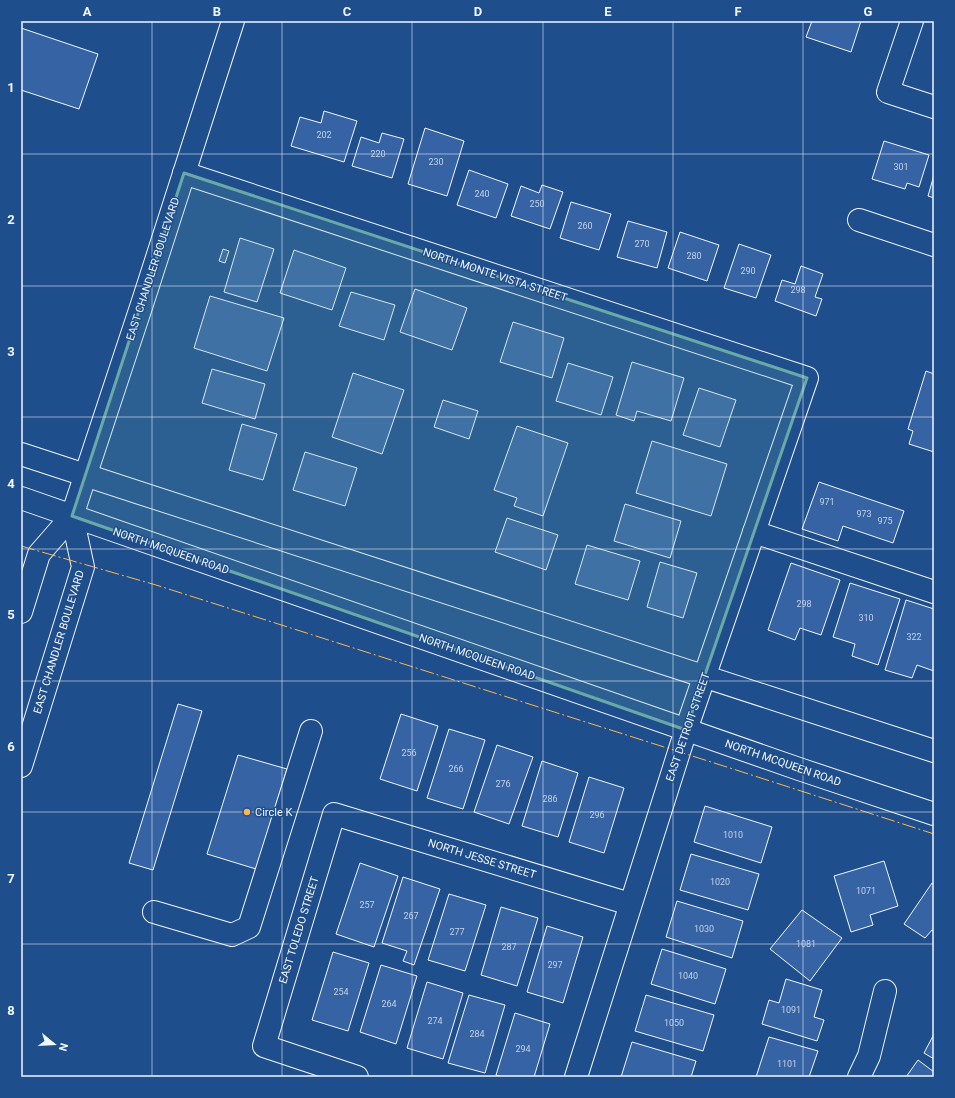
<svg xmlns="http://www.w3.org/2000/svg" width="955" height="1098" viewBox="0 0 955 1098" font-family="Roboto,sans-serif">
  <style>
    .building { fill: #3563a3; stroke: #f2f6ff }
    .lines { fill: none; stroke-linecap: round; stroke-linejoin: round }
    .minor-casing { stroke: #f2f6ff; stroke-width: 24 }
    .major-casing { stroke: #f2f6ff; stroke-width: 24 }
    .minor { stroke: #1f4e8c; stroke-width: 22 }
    .major { stroke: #1f4e8c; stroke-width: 22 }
    .power { stroke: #ffb74d; stroke-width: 1; stroke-dasharray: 14 3 2 3; stroke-linecap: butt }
    .marked { fill: #6aa9a8; fill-opacity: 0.2; stroke: #6aa9a8; stroke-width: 3; stroke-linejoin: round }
    .grid { fill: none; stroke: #f2f6ff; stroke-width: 1; stroke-opacity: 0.55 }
    .poi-dot { fill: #ffb74d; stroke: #1f4e8c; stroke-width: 1.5 }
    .labels { text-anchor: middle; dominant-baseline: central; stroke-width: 3; stroke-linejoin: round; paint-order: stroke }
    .number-label { font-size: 9px; fill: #c3d1e8 }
    .street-label { font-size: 11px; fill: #f2f6ff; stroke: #1f4e8c }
    .poi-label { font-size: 11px; fill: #f2f6ff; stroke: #1f4e8c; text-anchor: start }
    .neatline { fill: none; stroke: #f2f6ff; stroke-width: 1.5 }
    .grid-label { font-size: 13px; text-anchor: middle; font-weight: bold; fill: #f2f6ff }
  </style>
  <rect width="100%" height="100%" fill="#1f4e8c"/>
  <g class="building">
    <polygon points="812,21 861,21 851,52 806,37"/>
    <polygon points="21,28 98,54 79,109 21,90"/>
    <polygon points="324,111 357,121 344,162 291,146 300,117 321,123"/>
    <polygon points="425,128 464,141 447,196 408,184"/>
    <polygon points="382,133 404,139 392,178 352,166 361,137 379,143"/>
    <polygon points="884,141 929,155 919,187 907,183 905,189 872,179"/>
    <polygon points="469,170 508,184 496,218 457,205"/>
    <polygon points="934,175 934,198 928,196"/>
    <polygon points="542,185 563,192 550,229 511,216 521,186 539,193"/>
    <polygon points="571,202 611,214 599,250 560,238"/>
    <polygon points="628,221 667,232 657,268 617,257"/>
    <polygon points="680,232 719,245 707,281 668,268"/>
    <polygon points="240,238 274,249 257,302 224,292"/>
    <polygon points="739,244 771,255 756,298 724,288"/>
    <polygon points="223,249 229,251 225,263 219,261"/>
    <polygon points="294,250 346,268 332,310 280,293"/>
    <polygon points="801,266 823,274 815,297 822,299 816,316 775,301 782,280 795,284"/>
    <polygon points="415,289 467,308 452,350 400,332"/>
    <polygon points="351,292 395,305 384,340 339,326"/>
    <polygon points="210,296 284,318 267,371 194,348"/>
    <polygon points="513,322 564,338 552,378 500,362"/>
    <polygon points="632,362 684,378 671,421 637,411 634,421 616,415"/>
    <polygon points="568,363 613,377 601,415 556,401"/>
    <polygon points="212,369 265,384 255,419 202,403"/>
    <polygon points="926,371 934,374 934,452 909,444 913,431 908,429"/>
    <polygon points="353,373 404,390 382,454 332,437"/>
    <polygon points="699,388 736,400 720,447 683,435"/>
    <polygon points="443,400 478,411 469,439 434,427"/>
    <polygon points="242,424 277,434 263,480 229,470"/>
    <polygon points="517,426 568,443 543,516 514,506 517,498 494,490"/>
    <polygon points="652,441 727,464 711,516 636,493"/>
    <polygon points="305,452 357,468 345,506 293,490"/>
    <polygon points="819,482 904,511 893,543 843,526 838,541 802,529"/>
    <polygon points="625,504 681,521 670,558 614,541"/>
    <polygon points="507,518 558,535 546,570 495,552"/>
    <polygon points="587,545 640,561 628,600 575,584"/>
    <polygon points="660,562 697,573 683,618 647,607"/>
    <polygon points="791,563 840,580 821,635 800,628 795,640 768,630"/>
    <polygon points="850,583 900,599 878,665 852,656 855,644 833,637"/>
    <polygon points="906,600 934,609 934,671 917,665 912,678 885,670"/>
    <polygon points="178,704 202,711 153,870 129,863"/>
    <polygon points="401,714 438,726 417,791 380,779"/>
    <polygon points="449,729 485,740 463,809 427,798"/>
    <polygon points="497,745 533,757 509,824 474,812"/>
    <polygon points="238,755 287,769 256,869 207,854"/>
    <polygon points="542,761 578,773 558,837 522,826"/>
    <polygon points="589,777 624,788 604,853 569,842"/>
    <polygon points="705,806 772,827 761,863 694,842"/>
    <polygon points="691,854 759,874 748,910 680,890"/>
    <polygon points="884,861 898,906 870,915 873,925 851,932 834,876"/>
    <polygon points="360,863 398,876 374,947 336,934"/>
    <polygon points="403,877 440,889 414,965 403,961 407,951 382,943"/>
    <polygon points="932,883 934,884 934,931 932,930 925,938 904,924"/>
    <polygon points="449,894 486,905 465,971 428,960"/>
    <polygon points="677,901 743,921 732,958 666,937"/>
    <polygon points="501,907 538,918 517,986 481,975"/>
    <polygon points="802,910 842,938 810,981 770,949"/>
    <polygon points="547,926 583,937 563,1003 527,992"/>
    <polygon points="662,949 726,969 715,1004 651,984"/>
    <polygon points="333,952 369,963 348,1031 312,1020"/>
    <polygon points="381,965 417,976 396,1044 360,1032"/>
    <polygon points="786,979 822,990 814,1017 824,1020 817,1041 762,1024 769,1000 779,1003"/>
    <polygon points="427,982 463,993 443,1059 407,1048"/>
    <polygon points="469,995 505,1005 485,1073 448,1063"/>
    <polygon points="646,995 714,1015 703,1051 635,1031"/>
    <polygon points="515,1013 550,1024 534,1077 503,1077 496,1075"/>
    <polygon points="934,1034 934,1059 924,1053"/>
    <polygon points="769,1037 818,1051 809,1077 756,1077"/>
    <polygon points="632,1042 696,1061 691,1077 621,1077"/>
    <polygon points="918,1060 934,1072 934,1077 906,1077"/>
  </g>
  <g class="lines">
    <defs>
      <g id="minor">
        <polyline points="912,21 888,92 934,107"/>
        <polyline points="184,173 807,378 686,730 576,1077"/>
        <polyline points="859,220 934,245"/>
        <polyline points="754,532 934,592"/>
        <polyline points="154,912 232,935 249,927 311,731"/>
        <polyline points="357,1077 264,1046 334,814 630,904"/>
        <polyline points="859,1077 869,1056 885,991"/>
      </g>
      <g id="major">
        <polyline points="21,454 143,494 934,751"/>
        <polyline points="21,498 799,769 934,814"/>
        <polyline points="21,612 39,554 72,516 144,298 233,21"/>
        <polyline points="21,766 83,567 72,516"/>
      </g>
    </defs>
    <use href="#minor" class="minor-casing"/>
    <use href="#major" class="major-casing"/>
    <use href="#minor" class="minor"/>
    <use href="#major" class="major"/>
    <polyline class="power" points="21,546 156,585 733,769 934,834"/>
  </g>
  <path class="marked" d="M 184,173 L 807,378 L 686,730 L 72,516 Z"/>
  <path class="grid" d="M 152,21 L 152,1077M 282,21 L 282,1077M 412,21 L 412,1077M 543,21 L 543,1077M 673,21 L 673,1077M 803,21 L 803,1077M 21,154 L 934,154M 21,286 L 934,286M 21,417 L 934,417M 21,549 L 934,549M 21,681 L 934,681M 21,812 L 934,812M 21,944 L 934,944"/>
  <circle class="poi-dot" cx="247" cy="812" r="4"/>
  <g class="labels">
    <g class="number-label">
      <text x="324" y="135">202</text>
      <text x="378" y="154">220</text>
      <text x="436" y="162">230</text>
      <text x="901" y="167">301</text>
      <text x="482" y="194">240</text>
      <text x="537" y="204">250</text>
      <text x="585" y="226">260</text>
      <text x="642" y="244">270</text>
      <text x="694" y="256">280</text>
      <text x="748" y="271">290</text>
      <text x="798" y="290">298</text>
      <text x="827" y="502">971</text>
      <text x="864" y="514">973</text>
      <text x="885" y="521">975</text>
      <text x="804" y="604">298</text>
      <text x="866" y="618">310</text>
      <text x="914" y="637">322</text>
      <text x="409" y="753">256</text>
      <text x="456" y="769">266</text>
      <text x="503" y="784">276</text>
      <text x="550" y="799">286</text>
      <text x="597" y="815">296</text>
      <text x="733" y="835">1010</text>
      <text x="720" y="882">1020</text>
      <text x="866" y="891">1071</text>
      <text x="367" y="905">257</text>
      <text x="411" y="916">267</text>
      <text x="704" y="929">1030</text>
      <text x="457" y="932">277</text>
      <text x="806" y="944">1081</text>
      <text x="509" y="947">287</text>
      <text x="555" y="965">297</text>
      <text x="688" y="976">1040</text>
      <text x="341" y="992">254</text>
      <text x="389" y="1004">264</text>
      <text x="791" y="1010">1091</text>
      <text x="435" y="1021">274</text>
      <text x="674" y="1023">1050</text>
      <text x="477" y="1034">284</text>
      <text x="523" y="1049">294</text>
      <text x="787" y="1064">1101</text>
    </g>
    <g class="street-label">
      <text transform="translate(153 269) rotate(-72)">EAST CHANDLER BOULEVARD</text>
      <text transform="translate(495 275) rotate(18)">NORTH MONTE VISTA STREET</text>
      <text transform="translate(171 551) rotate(19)">NORTH MCQUEEN ROAD</text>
      <text transform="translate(59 642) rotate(-73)">EAST CHANDLER BOULEVARD</text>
      <text transform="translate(477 657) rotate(19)">NORTH MCQUEEN ROAD</text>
      <text transform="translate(688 727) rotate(-71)">EAST DETROIT STREET</text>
      <text transform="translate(783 763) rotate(19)">NORTH MCQUEEN ROAD</text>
      <text transform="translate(482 859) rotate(17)">NORTH JESSE STREET</text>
      <text transform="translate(299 930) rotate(-73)">EAST TOLEDO STREET</text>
    </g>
    <g class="poi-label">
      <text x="255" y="812">Circle K</text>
    </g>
  </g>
  <rect width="955" height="1098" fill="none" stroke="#1f4e8c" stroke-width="44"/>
  <g transform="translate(54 1044) rotate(108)" stroke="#1f4e8c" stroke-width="3" paint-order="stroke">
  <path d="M0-3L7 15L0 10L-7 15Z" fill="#f2f6ff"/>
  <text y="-6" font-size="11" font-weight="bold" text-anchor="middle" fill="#f2f6ff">N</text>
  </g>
  <rect x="22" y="22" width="911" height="1054" class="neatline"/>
  <g class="grid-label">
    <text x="87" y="16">A</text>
    <text x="217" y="16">B</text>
    <text x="347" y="16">C</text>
    <text x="478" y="16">D</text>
    <text x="608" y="16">E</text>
    <text x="738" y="16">F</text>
    <text x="868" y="16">G</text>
    <text x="11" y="92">1</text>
    <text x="11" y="224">2</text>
    <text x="11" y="356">3</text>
    <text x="11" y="488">4</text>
    <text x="11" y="619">5</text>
    <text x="11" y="751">6</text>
    <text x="11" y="883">7</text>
    <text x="11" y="1015">8</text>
  </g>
</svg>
